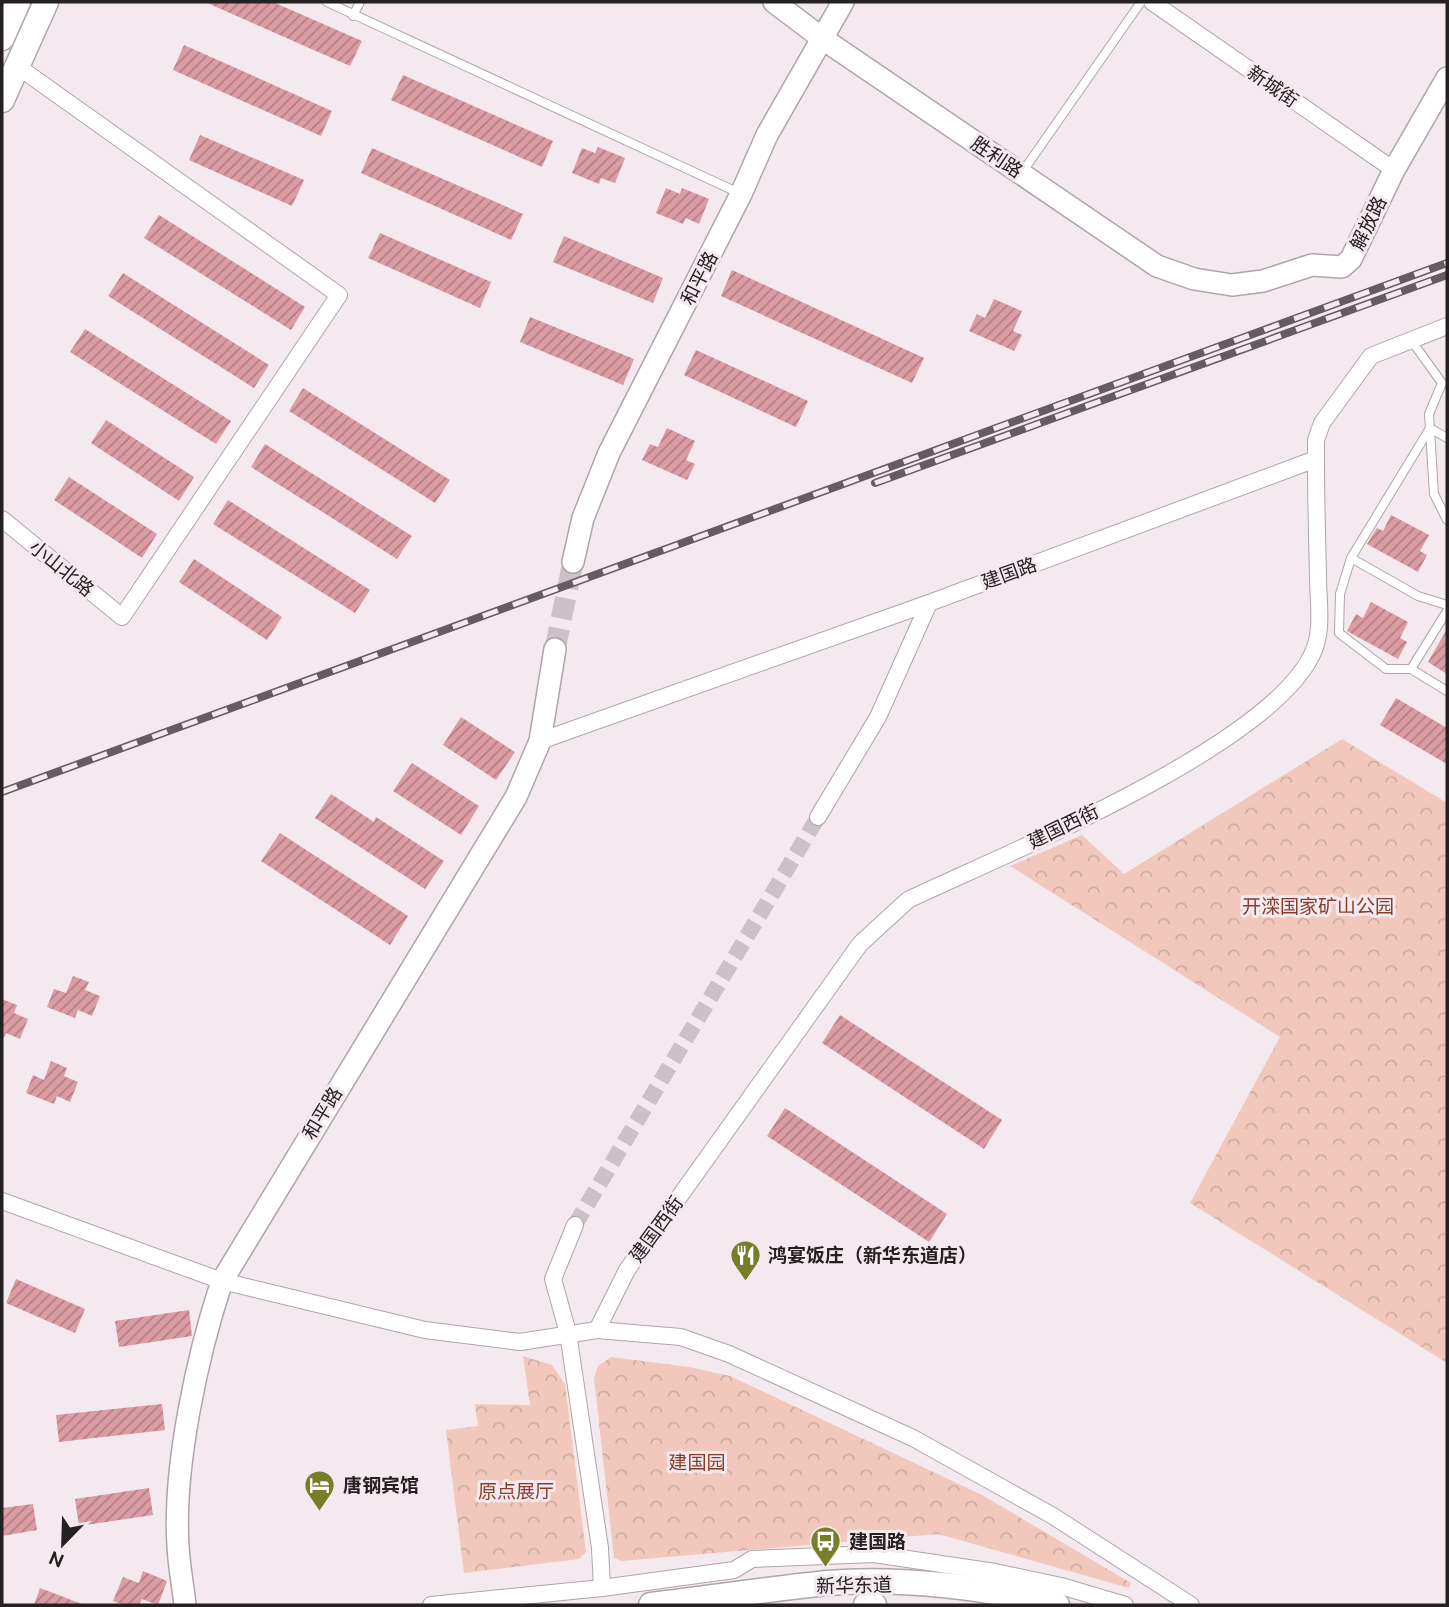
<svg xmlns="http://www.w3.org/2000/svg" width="1449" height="1607" viewBox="0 0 1449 1607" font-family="Ubuntu,'Noto Sans SC',sans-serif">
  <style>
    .park { fill: url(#park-crowns) }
    .building { fill: url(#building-hatch) }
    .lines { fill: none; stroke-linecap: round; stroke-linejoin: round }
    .street-tunnel { stroke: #cbc1c6; stroke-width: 16; stroke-dasharray: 16 8; stroke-linecap: butt }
    .secondary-tunnel { stroke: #cbc1c6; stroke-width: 21; stroke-dasharray: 21 10; stroke-linecap: butt }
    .lane-casing { stroke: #afa4aa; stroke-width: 10 }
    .street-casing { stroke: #afa4aa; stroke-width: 18 }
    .secondary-casing { stroke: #afa4aa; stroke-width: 24 }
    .primary-casing { stroke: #afa4aa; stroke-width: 27 }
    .lane { stroke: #fff; stroke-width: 8 }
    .street { stroke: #fff; stroke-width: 16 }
    .secondary { stroke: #fff; stroke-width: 21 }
    .primary { stroke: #fff; stroke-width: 24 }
    .rail-casing { stroke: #635c60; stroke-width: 8 }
    .rail { stroke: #f4e9ef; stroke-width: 5; stroke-dasharray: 16; stroke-linecap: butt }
    .labels { text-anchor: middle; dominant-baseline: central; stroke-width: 6; stroke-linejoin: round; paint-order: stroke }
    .street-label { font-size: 19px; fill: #252123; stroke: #f4e9ef }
    .park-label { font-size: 19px; fill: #883d29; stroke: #f4e9ef }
    .poi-label { font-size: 19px; font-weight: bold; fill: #252123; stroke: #f4e9ef; text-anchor: start }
  </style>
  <defs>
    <pattern id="park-crowns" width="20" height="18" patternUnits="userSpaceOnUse" patternTransform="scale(1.75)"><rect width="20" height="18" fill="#f2c8bc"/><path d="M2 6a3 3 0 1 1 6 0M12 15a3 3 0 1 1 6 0" fill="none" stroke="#cfaca1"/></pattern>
    <pattern id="building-hatch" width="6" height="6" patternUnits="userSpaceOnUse" patternTransform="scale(1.75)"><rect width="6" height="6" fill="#dc9ca4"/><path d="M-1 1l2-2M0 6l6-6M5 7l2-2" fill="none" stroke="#b27f85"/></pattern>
  </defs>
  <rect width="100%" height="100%" fill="#f4e9ef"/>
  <g class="park">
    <polygon points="1342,739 1447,803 1447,1363 1190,1203 1280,1037 1010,866 1082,835 1124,874"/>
    <polygon points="523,1356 552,1365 565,1384 586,1552 579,1559 464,1573 446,1430 478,1426 475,1404 530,1405"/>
    <polygon points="611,1357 689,1367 730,1376 982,1495 1131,1583 1129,1588 938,1534 622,1561 614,1558 594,1378 598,1366"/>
  </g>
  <g class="building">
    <polygon points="205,2 273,2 362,41 350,66"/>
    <polygon points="184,45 332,111 321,136 173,70"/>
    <polygon points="403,75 553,141 542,167 391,100"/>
    <polygon points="200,135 304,180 292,206 189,160"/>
    <polygon points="598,147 625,158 615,183 601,178 599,184 572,173 582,148 595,153"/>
    <polygon points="372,148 523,214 511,240 361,173"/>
    <polygon points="666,188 680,194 682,188 709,199 699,224 686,218 683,224 656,213"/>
    <polygon points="159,215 305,307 291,330 144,238"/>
    <polygon points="380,233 491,282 480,308 368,258"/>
    <polygon points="564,236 663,278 653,303 553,262"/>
    <polygon points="732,270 924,358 912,383 721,296"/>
    <polygon points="123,273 269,365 254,388 108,296"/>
    <polygon points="994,299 1022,311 1013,331 1022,335 1014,351 969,331 977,314 985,318"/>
    <polygon points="530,317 634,359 623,385 520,342"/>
    <polygon points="85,329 231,421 216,444 70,352"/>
    <polygon points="696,350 808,401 796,427 684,375"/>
    <polygon points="303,388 450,480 435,503 289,411"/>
    <polygon points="106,420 194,477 179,501 91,443"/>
    <polygon points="667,428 695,441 686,460 695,464 687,480 642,460 650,444 658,447"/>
    <polygon points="265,444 412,536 397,559 251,467"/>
    <polygon points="69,477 157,534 142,558 54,500"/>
    <polygon points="228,500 370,590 355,613 213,524"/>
    <polygon points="1391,515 1429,535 1420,551 1427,555 1418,572 1367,544 1377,528 1383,531"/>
    <polygon points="194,559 282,617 267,640 179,582"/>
    <polygon points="1371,602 1408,622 1400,638 1407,642 1398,659 1347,631 1356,614 1363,618"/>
    <polygon points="1447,629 1447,674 1428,662"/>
    <polygon points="1396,698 1447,728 1447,764 1380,725"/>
    <polygon points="461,717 515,752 496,780 443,745"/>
    <polygon points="412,763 479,806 461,835 393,791"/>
    <polygon points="331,794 374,822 376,817 444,861 425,889 315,818"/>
    <polygon points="280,833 408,916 390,945 261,861"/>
    <polygon points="73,976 89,982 85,990 100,996 92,1016 78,1010 75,1018 47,1007 54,989 66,993"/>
    <polygon points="2,999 17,1005 14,1013 28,1019 20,1039 6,1033 2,1041"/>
    <polygon points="840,1015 1002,1120 984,1149 822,1043"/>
    <polygon points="51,1061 67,1068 64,1076 78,1082 70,1102 57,1096 54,1104 26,1093 33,1075 44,1080"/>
    <polygon points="785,1108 947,1214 929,1242 767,1136"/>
    <polygon points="16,1279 85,1309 75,1333 6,1303"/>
    <polygon points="189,1310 192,1336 119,1347 115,1321"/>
    <polygon points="162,1404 165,1430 59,1442 56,1415"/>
    <polygon points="149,1488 153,1515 79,1526 75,1499"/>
    <polygon points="33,1504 37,1530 2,1536 2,1508"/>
    <polygon points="143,1571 167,1581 158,1605 142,1599 139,1605 124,1605 113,1601 123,1577 139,1583"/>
    <polygon points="40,1588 82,1604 82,1605 34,1605"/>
  </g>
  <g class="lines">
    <polyline class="street-tunnel" points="575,1225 818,817"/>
    <polyline class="secondary-tunnel" points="555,649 573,562"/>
    <defs>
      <g id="lane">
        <polyline points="327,2 739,193"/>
        <polyline points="353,16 360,2"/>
        <polyline points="1021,174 1141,2"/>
        <polyline points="1411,340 1442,383 1429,414 1434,494 1447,520"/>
        <polyline points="1447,438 1430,428 1351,558 1340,594 1339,633 1386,669 1411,669 1447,691"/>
        <polyline points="1351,558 1418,596 1447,605"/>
        <polyline points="1411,669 1447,611"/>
      </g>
      <g id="street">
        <polyline points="1152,2 1394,170"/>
        <polyline points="2,519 122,617 339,295 17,66"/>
        <polyline points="540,741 929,603 1316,459"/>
        <polyline points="818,817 878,717 929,603"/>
        <polyline points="2,1201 222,1281 425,1330 520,1342 597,1330 681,1337 729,1354 913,1438 1053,1516 1191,1605"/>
        <polyline points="575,1225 553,1279 568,1333 600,1548 602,1588"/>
        <path d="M 597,1330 L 627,1270 L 860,944 L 908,900 C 1002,855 1276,745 1314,650 C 1323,628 1318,600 1318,576 C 1317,537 1316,498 1316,459 L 1316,440 L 1322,423 L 1371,356 L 1447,326"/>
        <polyline points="431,1605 602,1588 734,1570 752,1559 874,1554 995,1572 1061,1586 1125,1605"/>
      </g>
      <g id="secondary">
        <polyline points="774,2 823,39 1157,266 1194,279 1232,285 1263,281 1312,265 1342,267 1351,259 1394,170 1447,78"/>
        <polyline points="573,562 583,518 609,453 741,194 767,135 843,2"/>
        <path d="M 185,1605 C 183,1586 179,1566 178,1546 C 173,1468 197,1356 222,1281 L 516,797 L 540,741 L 555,649"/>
      </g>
      <g id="primary">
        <polyline points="2,38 18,2"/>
        <polyline points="2,100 46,2"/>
        <path d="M 651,1605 C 710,1598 769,1589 827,1583 C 897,1577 989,1587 1057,1605"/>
        <polyline points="866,1605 874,1605"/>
      </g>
    </defs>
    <use href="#lane" class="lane-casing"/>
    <use href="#street" class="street-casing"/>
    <use href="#secondary" class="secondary-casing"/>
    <use href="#primary" class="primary-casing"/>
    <use href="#lane" class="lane"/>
    <use href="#street" class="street"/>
    <use href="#secondary" class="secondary"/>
    <use href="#primary" class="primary"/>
    <defs>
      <g id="rail">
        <polyline points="875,483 1447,275"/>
        <polyline points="2,792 1447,263"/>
      </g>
    </defs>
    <use href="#rail" class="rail-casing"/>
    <use href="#rail" class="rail"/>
  </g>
  <defs>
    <symbol id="restaurant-pin" viewBox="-11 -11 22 30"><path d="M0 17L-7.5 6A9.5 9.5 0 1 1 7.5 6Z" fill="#767e29" stroke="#f4e9ef"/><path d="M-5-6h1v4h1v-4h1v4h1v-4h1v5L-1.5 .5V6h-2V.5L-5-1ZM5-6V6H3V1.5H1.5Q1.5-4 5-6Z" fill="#fff"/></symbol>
    <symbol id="hotel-pin" viewBox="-11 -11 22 30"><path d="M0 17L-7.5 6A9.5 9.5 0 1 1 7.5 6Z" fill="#767e29" stroke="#f4e9ef"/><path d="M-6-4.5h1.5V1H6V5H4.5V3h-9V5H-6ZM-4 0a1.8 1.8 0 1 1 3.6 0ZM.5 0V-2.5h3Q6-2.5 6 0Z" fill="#fff"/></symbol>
    <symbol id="bus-pin" viewBox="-11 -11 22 30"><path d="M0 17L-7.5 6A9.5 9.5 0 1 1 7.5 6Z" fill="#767e29" stroke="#f4e9ef"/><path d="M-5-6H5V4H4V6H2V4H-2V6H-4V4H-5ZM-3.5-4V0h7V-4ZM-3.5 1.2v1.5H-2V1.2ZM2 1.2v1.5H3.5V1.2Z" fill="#fff"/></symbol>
  </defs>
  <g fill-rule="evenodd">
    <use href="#restaurant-pin" x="728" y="1238" width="35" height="47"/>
    <use href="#hotel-pin" x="302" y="1468" width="35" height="47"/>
    <use href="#bus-pin" x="808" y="1524" width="35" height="47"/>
  </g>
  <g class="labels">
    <g class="street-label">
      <text transform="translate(1273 86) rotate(35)">新城街</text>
      <text transform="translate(997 157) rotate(34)">胜利路</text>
      <text transform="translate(1368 223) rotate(-64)">解放路</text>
      <text transform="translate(699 278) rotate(-63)">和平路</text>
      <text transform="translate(62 568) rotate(39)">小山北路</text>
      <text transform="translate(1009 573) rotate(-20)">建国路</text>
      <text transform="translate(1063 826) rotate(-26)">建国西街</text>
      <text transform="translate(322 1113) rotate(-59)">和平路</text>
      <text transform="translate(656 1229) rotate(-54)">建国西街</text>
      <text transform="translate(854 1585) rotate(-1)">新华东道</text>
    </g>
    <g class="park-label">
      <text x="1318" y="906">开滦国家矿山公园</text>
      <text x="697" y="1462">建国园</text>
      <text x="516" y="1491">原点展厅</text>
    </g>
    <g class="poi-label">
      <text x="768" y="1255">鸿宴饭庄（新华东道店）</text>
      <text x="343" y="1485">唐钢宾馆</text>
      <text x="849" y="1541">建国路</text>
    </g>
  </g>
  <rect width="1449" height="1607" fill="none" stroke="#252123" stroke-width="7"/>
  <g transform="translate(63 1544) rotate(203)" stroke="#f4e9ef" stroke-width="5" paint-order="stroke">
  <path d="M0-5L12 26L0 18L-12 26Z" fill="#252123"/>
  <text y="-10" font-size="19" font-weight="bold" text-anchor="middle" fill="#252123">N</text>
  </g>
</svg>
